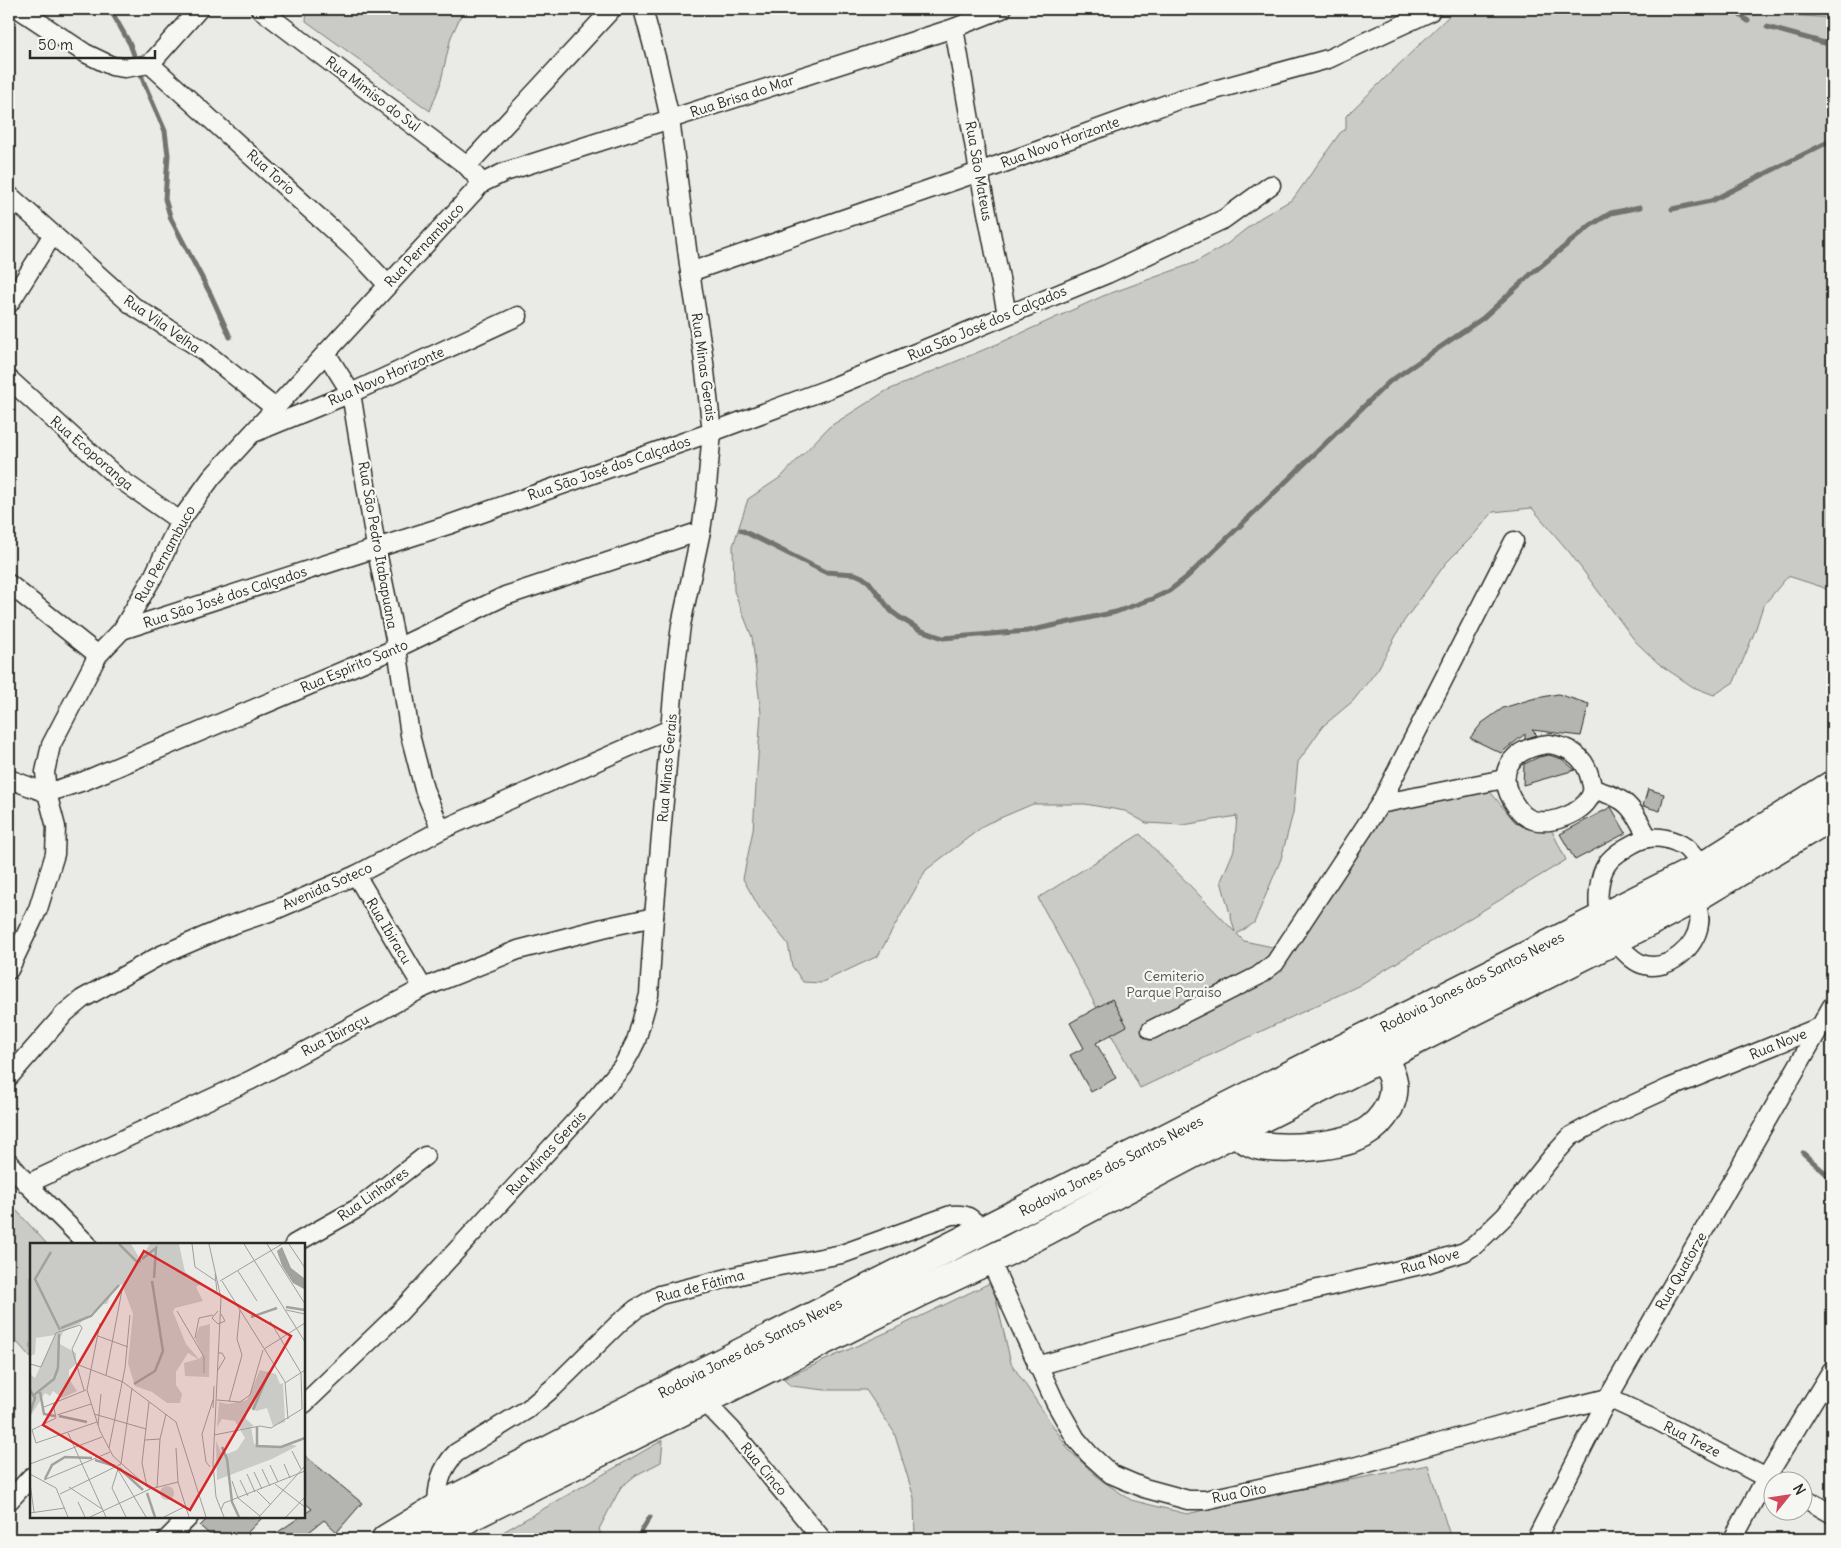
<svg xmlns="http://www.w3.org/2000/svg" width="1841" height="1548" viewBox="0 0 1841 1548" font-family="Delius,sans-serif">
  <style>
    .built { fill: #dadad6 }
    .green { fill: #cacac7; stroke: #7a7a79 }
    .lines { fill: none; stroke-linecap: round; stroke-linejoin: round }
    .stream { stroke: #727270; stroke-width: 5 }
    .building { fill: #b4b4b1; stroke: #2b2b2b }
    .minor-casing { stroke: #2b2b2b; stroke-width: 21 }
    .primary-casing { stroke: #2b2b2b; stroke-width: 31 }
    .minor { stroke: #f6f6f2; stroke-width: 18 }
    .primary { stroke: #f6f6f2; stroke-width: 28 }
    .labels { text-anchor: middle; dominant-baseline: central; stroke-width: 4.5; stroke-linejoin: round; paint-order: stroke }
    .street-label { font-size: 14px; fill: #2b2b2b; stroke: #f6f6f2 }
    .park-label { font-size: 14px; fill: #535352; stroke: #f6f6f2 }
    .inset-river { fill: none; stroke: #a1a19e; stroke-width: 2.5 }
    .inset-road { fill: none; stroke: #9e9e9b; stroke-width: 1 }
    .view { fill: #d62828; fill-opacity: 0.15; stroke: #d62828; stroke-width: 2.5 }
    .inset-edge { fill: none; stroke: #2b2b2b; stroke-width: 2.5 }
  </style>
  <rect width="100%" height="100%" fill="#eaeae6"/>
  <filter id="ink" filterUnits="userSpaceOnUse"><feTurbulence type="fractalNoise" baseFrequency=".02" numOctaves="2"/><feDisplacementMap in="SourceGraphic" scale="10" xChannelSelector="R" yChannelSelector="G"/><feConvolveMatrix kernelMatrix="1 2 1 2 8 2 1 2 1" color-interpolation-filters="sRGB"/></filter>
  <g filter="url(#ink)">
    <polygon class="built" points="1787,9 1832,9 1832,49 1763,43"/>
    <g class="green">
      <polygon points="307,9 465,9 463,11 451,37 440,85 430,111 306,21"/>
      <polygon points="1456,9 1767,9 1776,14 1832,18 1832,593 1822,587 1788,576 1763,606 1755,631 1734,682 1714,695 1693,687 1659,664 1635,641 1570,553 1532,508 1493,512 1471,538 1446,563 1404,621 1378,669 1353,701 1323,726 1298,762 1293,813 1281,859 1254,923 1237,934 1244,941 1287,950 1376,812 1488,789 1515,822 1552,831 1566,860 1358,986 1140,1088 1038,898 1140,834 1235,932 1221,881 1234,850 1237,816 1183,825 1146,823 1125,811 1085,804 1033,804 986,824 926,870 878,956 820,983 803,982 792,966 788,944 760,909 743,879 753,830 761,713 752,637 734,591 733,546 748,499 781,477 829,427 886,391 1002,342 1103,296 1194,263 1227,244 1260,218 1293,199 1340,133 1346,129 1346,116"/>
      <polygon points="17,1211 47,1244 31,1244 31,1358 9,1333 9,1218"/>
      <polygon points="992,1282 1011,1363 1069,1450 1101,1480 1131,1500 1187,1514 1256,1498 1428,1465 1451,1539 915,1539 914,1498 894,1432 866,1390 825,1390 791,1386 783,1379 892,1330"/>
      <polygon points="663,1440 661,1462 636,1475 621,1487 599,1529 603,1539 491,1539"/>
    </g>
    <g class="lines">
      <g class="stream">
        <polyline points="107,9 114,16 130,44 144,83 165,131 168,155 165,199 171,219 211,295 230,337"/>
        <polyline points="1732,9 1748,21"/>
        <polyline points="1767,27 1832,45"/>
        <polyline points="1672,209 1711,201 1832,140"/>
        <polyline points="741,530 825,572 855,574 862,577 869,582 891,611 899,617 920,630 943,638 1028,631 1116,612 1152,599 1169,591 1187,577 1389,382 1483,318 1531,274 1591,225 1611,213 1640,207"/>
        <path d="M 9,857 C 16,833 14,807 11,783"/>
        <polyline points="1803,1153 1832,1179"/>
        <polyline points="637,1539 650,1517"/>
      </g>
    </g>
    <g class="building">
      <polygon points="1558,694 1589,704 1581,736 1532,730 1537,735 1525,739 1525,734 1501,753 1470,738 1482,723 1503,708 1532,699"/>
      <polygon points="1549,755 1562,759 1575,770 1523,785 1524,764 1539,757"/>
      <polygon points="1648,789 1664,794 1660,811 1643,806"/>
      <polygon points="1611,807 1626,833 1575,860 1560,834"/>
      <polygon points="1112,999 1127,1026 1096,1043 1116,1078 1091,1092 1070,1055 1084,1048 1070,1023"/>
      <polygon points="304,1455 362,1503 337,1532 324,1520 300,1539 268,1539 300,1517 304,1517 304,1514 312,1509 304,1502"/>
      <polygon points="209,1517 263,1517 241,1539 215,1539 200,1526"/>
    </g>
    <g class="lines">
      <defs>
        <g id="minor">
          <polyline points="19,9 85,53 112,66 125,68 150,64 199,9"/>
          <polyline points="260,9 467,166 482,183"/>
          <polyline points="954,28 979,172 1007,314"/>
          <polyline points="150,64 358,253 387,284"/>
          <polyline points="467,166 612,9"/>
          <polyline points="9,195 133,306 201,349 275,408"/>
          <polyline points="690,272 979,172 1178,100 1328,59 1430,12"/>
          <polyline points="9,304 52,236"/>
          <polyline points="326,353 351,393 376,547 397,648 410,735 424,789 441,830"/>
          <polyline points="9,379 117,477 180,521"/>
          <polyline points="256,432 351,393 518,316"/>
          <polyline points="9,584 98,655"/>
          <polyline points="122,630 448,525 712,432 828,389 1107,274 1224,219 1271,185"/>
          <path d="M 1549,744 C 1570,747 1585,757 1590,778 C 1592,785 1594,790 1590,797 C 1581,814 1551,825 1533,820 C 1526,818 1520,812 1516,806 C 1492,772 1512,748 1549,744 Z"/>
          <polyline points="9,779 47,793 84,781 397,648 505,596 701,531"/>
          <path d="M 1593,789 C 1601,792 1611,794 1619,799 C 1633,806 1641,825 1648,838"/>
          <polyline points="1380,804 1504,779"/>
          <polyline points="356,875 423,988"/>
          <path d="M 1695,898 C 1697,906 1701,916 1699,924 C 1696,947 1669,971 1645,965 C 1635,963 1627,954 1620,947 C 1612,940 1603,927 1600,916 C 1597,901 1598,877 1607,864 C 1613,854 1637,840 1648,838 C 1660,836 1675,840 1685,847 C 1691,852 1697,861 1702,867"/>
          <polyline points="9,970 38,909 55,854 56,827 47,793 45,772 51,745 98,655 122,630 154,575 180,521 212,477 482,183 505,172 954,28 1002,9"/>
          <polyline points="1151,1030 1258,976 1275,963 1380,804 1514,541"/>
          <polyline points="9,1077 65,1013 82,999 159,956 226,927 275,910 356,875 441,830 670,729"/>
          <polyline points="9,1162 27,1184 87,1244"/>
          <polyline points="27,1184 251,1080 423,988 518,950 603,928 654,917"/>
          <polyline points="294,1244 358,1208 425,1156"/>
          <polyline points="990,1260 1055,1402 1076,1439 1089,1454 1111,1474 1144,1488 1188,1500 1205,1500 1350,1468 1528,1418 1608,1398"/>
          <polyline points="1037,1366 1271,1300 1429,1263 1464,1252 1475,1245 1505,1216 1552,1157 1571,1136 1606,1117 1669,1088 1822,1026"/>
          <polyline points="1608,1398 1656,1420 1774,1482"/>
          <polyline points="703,1400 731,1429 822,1539"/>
          <polyline points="304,1404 400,1312 591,1104 622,1067 630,1053 636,1041 649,995 654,917 675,672 681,625 701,531 706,497 712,432 703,354 690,272 670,119 657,61 643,9"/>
          <polyline points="1804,1498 1832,1514"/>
          <polyline points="9,1501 31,1477"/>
          <path d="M 437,1508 C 437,1487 440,1469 456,1453 L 528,1409 L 554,1387 L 619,1323 L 636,1309 L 660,1295 L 764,1269 L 842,1254 L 951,1215 C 969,1213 972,1219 983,1231"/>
          <polyline points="167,1539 189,1517"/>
          <polyline points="1536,1539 1608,1398 1832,1006"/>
          <polyline points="1733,1539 1766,1478 1832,1370"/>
        </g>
        <g id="primary">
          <path d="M 1234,1132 C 1243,1138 1251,1144 1261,1146 C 1287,1150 1340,1147 1363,1134 C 1374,1128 1383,1118 1389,1107 C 1393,1098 1395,1087 1392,1077 C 1389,1066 1377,1056 1369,1047"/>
          <polyline points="386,1539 437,1508 584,1432 1702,867 1832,785"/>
          <polyline points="434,1539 470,1517 923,1291 1006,1252 1234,1132 1613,941 1695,898 1832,816"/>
        </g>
      </defs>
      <use href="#minor" class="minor-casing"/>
      <use href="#primary" class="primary-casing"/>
      <use href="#minor" class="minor"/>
      <use href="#primary" class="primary"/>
    </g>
  </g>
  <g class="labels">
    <g class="street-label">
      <text transform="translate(373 94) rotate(37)">Rua Mimiso do Sul</text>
      <text transform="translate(742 96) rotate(-18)">Rua Brisa do Mar</text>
      <text transform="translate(1060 142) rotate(-20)">Rua Novo Horizonte</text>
      <text transform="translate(979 171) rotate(80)">Rua São Mateus</text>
      <text transform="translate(271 172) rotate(42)">Rua Torio</text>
      <text transform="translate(424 245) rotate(-47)">Rua Pernambuco</text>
      <text transform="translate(987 323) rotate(-23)">Rua São José dos Calçados</text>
      <text transform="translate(162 324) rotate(35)">Rua Vila Velha</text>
      <text transform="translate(704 367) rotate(82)">Rua Minas Gerais</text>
      <text transform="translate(386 376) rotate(-24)">Rua Novo Horizonte</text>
      <text transform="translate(92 453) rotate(41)">Rua Ecoporanga</text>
      <text transform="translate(609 468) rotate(-19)">Rua São José dos Calçados</text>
      <text transform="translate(378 545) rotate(80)">Rua São Pedro Itabapuana</text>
      <text transform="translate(165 554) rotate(-61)">Rua Pernambuco</text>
      <text transform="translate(225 597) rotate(-18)">Rua São José dos Calçados</text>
      <text transform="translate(354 666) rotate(-23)">Rua Espírito Santo</text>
      <text transform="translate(667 768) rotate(-85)">Rua Minas Gerais</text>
      <text transform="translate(327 886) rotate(-24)">Avenida Soteco</text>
      <text transform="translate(389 931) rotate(59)">Rua Ibiracu</text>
      <text transform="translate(1472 982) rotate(-27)">Rodovia Jones dos Santos Neves</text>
      <text transform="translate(335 1035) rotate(-28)">Rua Ibiraçu</text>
      <text transform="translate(1778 1044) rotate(-22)">Rua Nove</text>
      <text transform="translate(546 1153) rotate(-47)">Rua Minas Gerais</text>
      <text transform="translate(1111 1166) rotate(-27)">Rodovia Jones dos Santos Neves</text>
      <text transform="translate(373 1194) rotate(-35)">Rua Linhares</text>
      <text transform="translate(1430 1261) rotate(-16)">Rua Nove</text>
      <text transform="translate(1681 1271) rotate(-60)">Rua Quatorze</text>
      <text transform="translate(700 1286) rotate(-15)">Rua de Fátima</text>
      <text transform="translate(750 1348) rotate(-27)">Rodovia Jones dos Santos Neves</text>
      <text transform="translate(1692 1439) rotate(27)">Rua Treze</text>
      <text transform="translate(764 1469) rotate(50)">Rua Cinco</text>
      <text transform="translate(1239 1493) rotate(-11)">Rua Oito</text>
    </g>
    <g class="park-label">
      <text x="1174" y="976">Cemiterio<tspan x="1174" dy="16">Parque Paraiso</tspan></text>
    </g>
  </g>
  <g transform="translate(30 1243)">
    <rect width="275" height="275" fill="#eaeae6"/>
    <path d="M 0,1 L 101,1 L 110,16 L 120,1 L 149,1 L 155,29 L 172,40 L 166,44 L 173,58 L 145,65 L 143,69 L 156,101 L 169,116 L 173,112 L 165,96 L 169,84 L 180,81 L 179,134 L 155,133 L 154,120 L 168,116 L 158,110 L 146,129 L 146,142 L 152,151 L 150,160 L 137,160 L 122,149 L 105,143 L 98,120 L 103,71 L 92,41 L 83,47 L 77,61 L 72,61 L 49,81 L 33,89 L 28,100 L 46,110 L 46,121 L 39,127 L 39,136 L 47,148 L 32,155 L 23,148 L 20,153 L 15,150 L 0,174 L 0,131 L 5,135 L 25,92 L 6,95 L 5,111 L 0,113 ZM 230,127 L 246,131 L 250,141 L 253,140 L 255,179 L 243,183 L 237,165 L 226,168 L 223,165 L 217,168 L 216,176 L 224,183 L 221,184 L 224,201 L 250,205 L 259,201 L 267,203 L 242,216 L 187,237 L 186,198 L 191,209 L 197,211 L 207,207 L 215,195 L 205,178 L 192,176 L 187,184 L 189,159 L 198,161 L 217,157 ZM130 250a7 7 0 1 1 14 0a7 7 0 1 1-14 0Z" fill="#cacac7"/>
    <path d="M 252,4 L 261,25 L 274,35 L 274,46 L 263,40 L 252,23 L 247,8 Z" fill="#a1a19e"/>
    <path class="inset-river" d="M 89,1 L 106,18 L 111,18M 21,9 L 5,36 L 30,87M 112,16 L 126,5 L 124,35M 256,64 L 275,67M 221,74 L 247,65M 31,85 L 61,73 L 89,42M 104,141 L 125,128 L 133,108 L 122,38M 0,147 L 5,155 L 0,170M 10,149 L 14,171 L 25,173M 4,152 L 24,136 L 28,125 L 29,91M 223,167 L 239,129M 29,173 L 57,179M 227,184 L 227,203 L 251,204 L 275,195M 192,204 L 197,216 L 202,259 L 209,274M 65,217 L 85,223M 89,225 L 113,247M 15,236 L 22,222 L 35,214 L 62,215M 117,250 L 125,274"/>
    <path class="inset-road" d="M 162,1 L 165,24 L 186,38M 179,1 L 191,55 L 183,221 L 186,254 L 194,274M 214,1 L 275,99M 237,1 L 275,61M 259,1 L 275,25M 208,28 L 227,58M 185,31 L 187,48M 190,38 L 252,1M 192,38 L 255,139 L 258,176M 256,67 L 275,71M 147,68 L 174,114 L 174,130M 188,68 L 182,75 L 188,81 L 195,78 L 191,71M 70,80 L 57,147 L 70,188 L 83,213 L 120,246M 68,93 L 98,104M 165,95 L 169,75 L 183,72M 234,106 L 275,80M 188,110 L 192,110 L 195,115 L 188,127M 0,121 L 11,124 L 26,90 L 50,82 L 52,85 L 42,106 L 54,147M 46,121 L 93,139 L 146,179 L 176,274M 76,132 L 92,47M 255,140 L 275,127M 187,157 L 210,159 L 220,152 L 233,107M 199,159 L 212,112 L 207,96 L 210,67M 23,160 L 26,175 L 2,187 L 6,200 L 67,179M 14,164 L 56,147M 183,165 L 184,143M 64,171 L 116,186M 27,172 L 61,161M 68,182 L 71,151M 38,190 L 76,274M 184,192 L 230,183 L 241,185 L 272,166 L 271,130 L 240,78M 115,197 L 130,196M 79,205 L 95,125 L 100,72M 146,205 L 148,239 L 159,274M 262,208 L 271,226M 0,221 L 72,194M 254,221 L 260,235M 240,222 L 248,239M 180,224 L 176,219 L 172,191 L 183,157M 87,225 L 116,274M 88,226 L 82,245 L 96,274M 232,226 L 240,243M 224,229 L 232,246M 0,231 L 26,245 L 38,274M 217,231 L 225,249M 14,237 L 80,209M 210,237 L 218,253M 202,238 L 208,255 L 230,273M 0,240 L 4,269M 245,241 L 275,264M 39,244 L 72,266M 117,244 L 112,220 L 119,159M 127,245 L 130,196 L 136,171M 227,248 L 241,262M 30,251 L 91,221 L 102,145M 48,259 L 55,274M 191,267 L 194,260 L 275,228M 0,270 L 35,265M 60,274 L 120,246 L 148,239M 134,274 L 156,263M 229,274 L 275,223M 256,274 L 275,254"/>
    <path class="view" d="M 114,8 L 261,93 L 160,267 L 13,182 Z"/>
    <rect width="275" height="275" class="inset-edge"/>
  </g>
  <rect width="1841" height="1548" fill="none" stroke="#f6f6f2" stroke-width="30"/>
  <rect x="15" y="15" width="1811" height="1518" fill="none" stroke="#2b2b2b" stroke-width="2" filter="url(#ink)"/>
  <g transform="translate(1788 1496) rotate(60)"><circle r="24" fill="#f6f6f2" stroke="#a5a5a2"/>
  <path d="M0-4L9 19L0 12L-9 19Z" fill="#d1495b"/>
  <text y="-8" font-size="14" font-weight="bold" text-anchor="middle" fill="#2b2b2b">N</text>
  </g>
  <path d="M30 50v8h125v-8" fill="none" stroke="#2b2b2b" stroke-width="2.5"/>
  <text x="38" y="50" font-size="15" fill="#2b2b2b" stroke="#f6f6f2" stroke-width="4" paint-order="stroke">50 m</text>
</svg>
